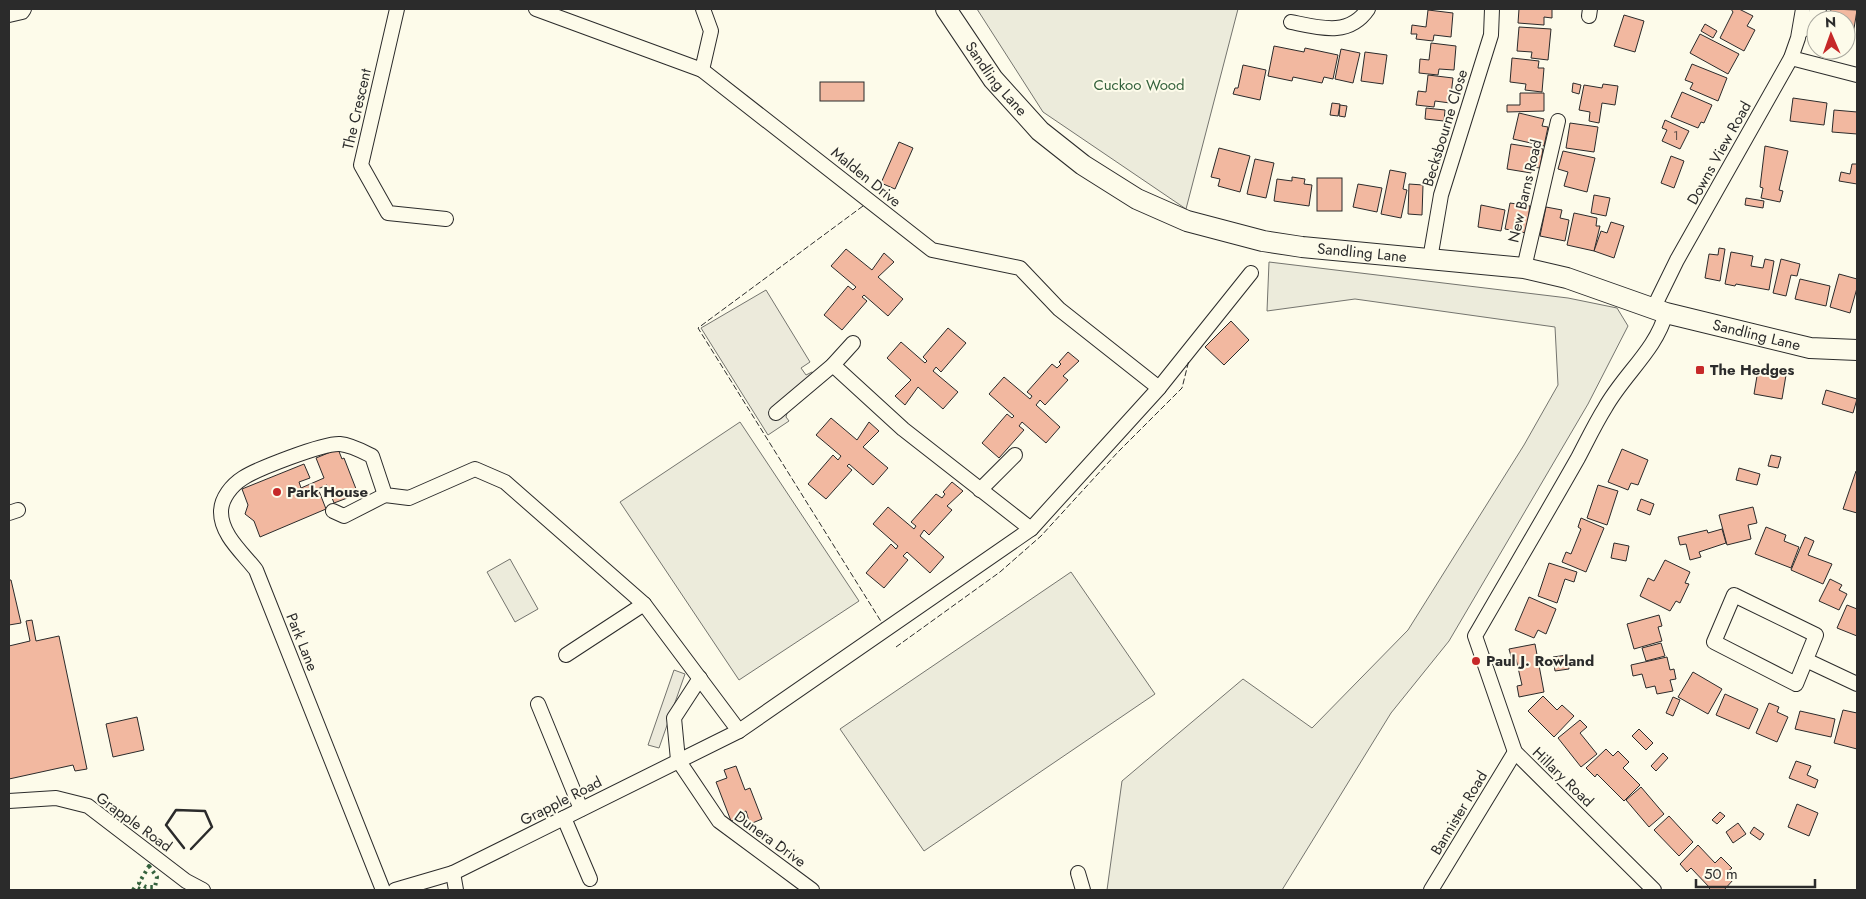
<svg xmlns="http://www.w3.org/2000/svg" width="1866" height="899" viewBox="0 0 1866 899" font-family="Jost,sans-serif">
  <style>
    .green { fill: #ecebdb; stroke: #74746e }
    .parking { fill: #eceadb; stroke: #74746e }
    .building { fill: #f2b8a0; stroke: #2b2b2b }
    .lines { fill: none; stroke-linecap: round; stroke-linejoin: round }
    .street-casing { stroke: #2b2b2b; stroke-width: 16 }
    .secondary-casing { stroke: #2b2b2b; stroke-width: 22 }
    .street { stroke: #fdfbea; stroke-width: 14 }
    .secondary { stroke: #fdfbea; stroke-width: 20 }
    .hedge { stroke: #34623c; stroke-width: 4; stroke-dasharray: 2.5 4; stroke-linecap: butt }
    .fence { stroke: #2b2b2b; stroke-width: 1; stroke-dasharray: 6 2.5; stroke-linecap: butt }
    .wall { stroke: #2b2b2b; stroke-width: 2.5 }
    .poi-dot { fill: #c62828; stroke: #fdfbea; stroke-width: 2 }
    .labels { text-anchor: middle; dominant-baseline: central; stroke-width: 4; stroke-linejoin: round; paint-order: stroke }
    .number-label { font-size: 12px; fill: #5d4e48 }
    .street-label { font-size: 15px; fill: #2b2b2b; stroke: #fdfbea }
    .park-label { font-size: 15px; fill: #34623c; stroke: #fdfbea }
    .poi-label { font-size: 15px; font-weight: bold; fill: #2b2b2b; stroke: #fdfbea; text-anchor: start }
  </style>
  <rect width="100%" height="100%" fill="#fdfbea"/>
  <g class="green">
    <polygon points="977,9 1238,9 1186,209 1043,112"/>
    <polygon points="1269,262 1568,298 1617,308 1628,326 1588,404 1449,641 1391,713 1282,890 1107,890 1122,781 1243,679 1312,728 1408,630 1524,445 1558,385 1555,327 1355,299 1267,311"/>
    <polygon points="740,422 859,601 739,680 620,502"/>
    <polygon points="510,559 538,609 515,622 487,572"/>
    <polygon points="1071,572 1155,694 924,851 840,729"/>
  </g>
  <g class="parking">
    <polygon points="766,290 810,362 801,368 806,375 812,372 821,379 787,413 786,417 789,421 768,435 701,328"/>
    <polygon points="674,670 685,674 659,748 648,745"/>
  </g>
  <g class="building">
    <polygon points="1519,9 1552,9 1552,18 1544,17 1544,25 1518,23"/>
    <polygon points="1731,9 1739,9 1753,16 1747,26 1755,30 1744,51 1720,38 1733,12"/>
    <polygon points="1831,9 1857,10 1852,41 1846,40 1846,20 1829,20"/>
    <polygon points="1428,10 1453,13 1451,37 1434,35 1433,41 1416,39 1417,34 1411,34 1412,25 1426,27"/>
    <polygon points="1624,15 1644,21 1635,52 1614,46"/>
    <polygon points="1705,24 1717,31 1713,38 1701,31"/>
    <polygon points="1519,27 1551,29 1548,60 1531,58 1532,52 1517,51"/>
    <polygon points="1700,34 1739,54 1728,74 1690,53"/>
    <polygon points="1431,43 1456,46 1454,70 1439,69 1438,75 1419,73 1420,59 1429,60"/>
    <polygon points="1274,46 1304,52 1305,48 1338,55 1333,79 1324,77 1322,83 1293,77 1292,81 1268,76"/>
    <polygon points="1341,49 1360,53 1353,83 1335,79"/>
    <polygon points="1365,52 1387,55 1383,84 1361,81"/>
    <polygon points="1512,58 1539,61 1538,68 1544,68 1542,92 1525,90 1526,84 1510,82"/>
    <polygon points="1692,64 1727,78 1718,101 1690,89 1693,83 1685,80"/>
    <polygon points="1243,65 1266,70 1260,100 1233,94 1235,88 1238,88"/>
    <polygon points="1428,75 1453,78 1450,103 1435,101 1434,107 1416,105 1418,91 1426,92"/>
    <rect x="820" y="82" width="44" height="19"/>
    <polygon points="1573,83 1581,85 1579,94 1572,92"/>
    <polygon points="1603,84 1618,86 1615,105 1602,103 1599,123 1589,121 1590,112 1579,110 1584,85 1602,88"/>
    <polygon points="1682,92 1712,105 1704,123 1701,122 1698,128 1671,117"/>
    <polygon points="1520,93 1544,93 1544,111 1507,112 1507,105 1520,105"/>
    <polygon points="1793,98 1827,103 1824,125 1790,121"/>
    <polygon points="1332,103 1340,104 1338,116 1330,115"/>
    <polygon points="1340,105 1347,106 1345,117 1339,116"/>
    <polygon points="1426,108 1445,110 1444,121 1425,119"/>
    <polygon points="1834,110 1857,112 1857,134 1832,132"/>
    <polygon points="1519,113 1544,119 1542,126 1548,127 1544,146 1513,139"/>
    <polygon points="1665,120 1689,131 1680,149 1662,141 1667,130 1662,128"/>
    <polygon points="1570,123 1598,127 1594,152 1566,148"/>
    <polygon points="899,142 913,148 895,189 881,183"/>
    <polygon points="1511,144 1543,149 1540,168 1532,167 1531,173 1507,169"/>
    <polygon points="1765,146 1788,151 1779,190 1783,191 1780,202 1761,198 1763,188 1760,187"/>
    <polygon points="1219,148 1250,156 1240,192 1218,186 1220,179 1211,177"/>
    <polygon points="1563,151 1595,158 1587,192 1564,186 1568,172 1558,169"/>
    <polygon points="1671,156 1684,161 1674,188 1661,183"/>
    <polygon points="1255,159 1274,163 1266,198 1247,194"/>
    <polygon points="1852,164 1857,164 1857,184 1839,181 1841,172 1850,174"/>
    <polygon points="1390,170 1406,173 1403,189 1407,190 1401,218 1381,214"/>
    <polygon points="1292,177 1305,179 1304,184 1312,185 1309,206 1274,201 1277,179 1292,181"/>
    <rect x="1317" y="178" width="25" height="33"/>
    <polygon points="1358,184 1382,188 1377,212 1353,207"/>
    <polygon points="1409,184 1423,185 1422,215 1408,214"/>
    <polygon points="1594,195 1610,198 1606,216 1591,213"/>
    <polygon points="1746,198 1764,201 1763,208 1745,205"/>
    <polygon points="1510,203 1530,206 1526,233 1505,229"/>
    <polygon points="1481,205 1505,210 1501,231 1478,227"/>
    <polygon points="1546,207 1562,210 1560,218 1569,220 1565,241 1540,236"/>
    <polygon points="1574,213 1597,218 1596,226 1600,226 1594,251 1567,245"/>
    <polygon points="1611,222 1624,226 1614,258 1594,251 1601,231 1607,233"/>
    <polygon points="1719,248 1725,249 1720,281 1705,278 1709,254 1718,255"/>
    <polygon points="846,249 872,270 884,253 894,262 878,277 903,299 888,316 864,295 862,297 867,301 842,330 824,315 848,286 853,290 856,287 831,266"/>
    <polygon points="1731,252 1753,256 1751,266 1763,268 1765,259 1774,261 1769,290 1736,284 1735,286 1725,284"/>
    <polygon points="1781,259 1800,264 1797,276 1791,275 1786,296 1773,293"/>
    <polygon points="1839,274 1857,279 1857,288 1850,313 1830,307"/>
    <polygon points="1800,279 1830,286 1826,306 1795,299"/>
    <polygon points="1231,321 1249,340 1224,365 1205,347"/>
    <polygon points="948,328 966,343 941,372 936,367 933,371 958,392 943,409 918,387 905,405 895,396 911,380 887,358 901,342 925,363 927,361 923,357"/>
    <polygon points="1068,352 1079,361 1063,376 1068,380 1045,405 1040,400 1036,405 1060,427 1046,443 1022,422 1019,426 1024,430 999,458 982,443 1007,414 1012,418 1014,416 989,394 1004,377 1030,399 1032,396 1027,392 1052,364 1057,368 1061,364 1059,362"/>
    <polygon points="1758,370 1786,375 1782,399 1754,394"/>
    <polygon points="1826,390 1857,399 1853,413 1822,404"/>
    <polygon points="831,418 857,440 869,422 879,431 863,447 888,468 873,485 849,464 847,466 852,470 826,499 808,484 833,455 838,460 841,456 816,435"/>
    <polygon points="338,449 342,459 344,458 358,494 334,503 327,485 306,494 307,496 319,491 326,509 260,537 254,521 245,514 248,505 242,489 304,464 310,478 299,482 301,488 324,478 316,458"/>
    <polygon points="1622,449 1648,460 1638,485 1631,483 1628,490 1608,482"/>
    <polygon points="1771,455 1781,457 1778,468 1768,466"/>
    <polygon points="1739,468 1760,474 1757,485 1736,480"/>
    <polygon points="1856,471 1857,472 1857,513 1843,509"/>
    <polygon points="952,482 963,491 947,506 952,510 929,535 924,530 920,536 944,557 930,573 907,552 903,556 908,560 884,588 866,573 891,544 896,549 898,546 873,524 888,507 914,529 916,526 911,522 936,494 942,498 945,494 943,492"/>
    <polygon points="1598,485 1618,491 1607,525 1587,518"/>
    <polygon points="1641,499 1654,504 1650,515 1637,510"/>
    <polygon points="1753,507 1757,523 1748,525 1751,539 1727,545 1719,515"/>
    <polygon points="1581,518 1604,528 1586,572 1562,562 1566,552 1571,554 1581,529 1578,527"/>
    <polygon points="1766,527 1786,535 1784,541 1799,547 1791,568 1755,554"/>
    <polygon points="1722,529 1726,543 1699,552 1701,557 1690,560 1686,544 1680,545 1678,537 1707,530 1708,533"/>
    <polygon points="1805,537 1814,541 1808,555 1832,564 1823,584 1791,570"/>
    <polygon points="1614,543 1629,546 1626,561 1611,558"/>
    <polygon points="1665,560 1690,572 1685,583 1689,584 1680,603 1676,601 1670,611 1640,596 1648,578 1654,581"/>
    <polygon points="1549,563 1577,572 1574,582 1565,579 1557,603 1538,596"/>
    <polygon points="1830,579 1842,585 1839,590 1847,594 1839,610 1819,601"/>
    <polygon points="9,580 11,580 21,623 9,625"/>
    <polygon points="1529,597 1556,609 1546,634 1538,630 1534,638 1515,630"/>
    <polygon points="1847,605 1857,609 1857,636 1837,628"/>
    <polygon points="1659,615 1662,626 1658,627 1662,641 1634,649 1627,624"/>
    <polygon points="32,620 36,641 59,636 87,769 75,771 73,765 9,779 9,646 30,641 26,621"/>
    <polygon points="1661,643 1665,656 1646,661 1642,648"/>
    <polygon points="1535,644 1544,692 1519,697 1517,686 1522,685 1516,659 1512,660 1509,649"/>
    <polygon points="1567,655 1569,669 1555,671 1553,657"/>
    <polygon points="1667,657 1670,670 1674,669 1676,679 1670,680 1673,691 1657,694 1655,686 1646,688 1642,674 1633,676 1631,665"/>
    <polygon points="1693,672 1722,689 1708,714 1678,697"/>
    <polygon points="1725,694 1758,709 1749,729 1716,715"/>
    <polygon points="1543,696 1557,710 1562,705 1574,716 1554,737 1528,711"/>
    <polygon points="1673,697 1680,700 1673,716 1666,713"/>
    <polygon points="1769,703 1779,707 1777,712 1788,717 1777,742 1756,733"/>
    <polygon points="1843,710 1857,713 1857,749 1834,743"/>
    <polygon points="1800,711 1835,719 1831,737 1795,729"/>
    <polygon points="137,717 144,750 113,757 106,724"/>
    <polygon points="1580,720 1587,727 1580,733 1597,754 1581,767 1558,738"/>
    <polygon points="1639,729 1653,743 1646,750 1632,736"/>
    <polygon points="1606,749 1613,756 1618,751 1629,762 1623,768 1640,785 1624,801 1597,774 1595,777 1586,768"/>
    <polygon points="1663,753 1668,758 1656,771 1651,766"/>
    <polygon points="1796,761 1811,766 1807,775 1818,780 1815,788 1789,778"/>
    <polygon points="736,766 745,790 750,788 762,819 750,824 746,811 740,813 741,817 731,821 716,782 727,778 724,770"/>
    <polygon points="1641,787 1664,814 1649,827 1626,800"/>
    <polygon points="1797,804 1818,813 1809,836 1788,827"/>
    <polygon points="1720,812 1725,816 1717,824 1712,820"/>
    <polygon points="1669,816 1693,842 1679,856 1654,830"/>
    <polygon points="1738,823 1746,834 1733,843 1726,832"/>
    <polygon points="1754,827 1764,834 1760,840 1750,833"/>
    <polygon points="1698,845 1715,863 1721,857 1732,868 1726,873 1733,880 1724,890 1708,890 1710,888 1691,868 1687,872 1680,864"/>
  </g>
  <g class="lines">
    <defs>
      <g id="street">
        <polyline points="397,9 361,165 388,213 446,219"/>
        <polyline points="536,9 702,70 932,250 1020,268 1059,309 1159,388"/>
        <polyline points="9,15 22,12 24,9"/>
        <polyline points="1589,16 1590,9"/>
        <path d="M 1291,22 C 1320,28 1349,37 1368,9"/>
        <polyline points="1800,32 1809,25 1819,9"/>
        <polyline points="1791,58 1857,75"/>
        <polyline points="702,70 711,31 703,9"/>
        <polyline points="1430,259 1441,195 1491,35 1492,9"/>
        <polyline points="1524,268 1558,121"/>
        <polyline points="1653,309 1677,260 1791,58 1798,38 1803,9"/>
        <polyline points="833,365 903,429 1031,529"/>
        <polyline points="776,413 833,365 853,343"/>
        <polyline points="980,490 1015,455"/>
        <polyline points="333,511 344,516 385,495"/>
        <polyline points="9,513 18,510"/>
        <polygon points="1734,595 1816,635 1796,684 1714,642"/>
        <polyline points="566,655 644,604"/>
        <polyline points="1806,660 1857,684"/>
        <polyline points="700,678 674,718 678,760 719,821 812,890"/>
        <polyline points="538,704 581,809"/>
        <polyline points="9,801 56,798 88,806 186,881 203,890"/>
        <polyline points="564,818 590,879"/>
        <polyline points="453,873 456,890"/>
        <polyline points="1078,873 1083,890"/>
        <path d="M 383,890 L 256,570 C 243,553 221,535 221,512 C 221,498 232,485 243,478 C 257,469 323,443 340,444 C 351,445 362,451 372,456 L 385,495 L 409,498 L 475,469 L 505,482 L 644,604 L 739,731"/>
        <polyline points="395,890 453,873 739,731 1031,529 1159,388 1251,273"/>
        <polyline points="1431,890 1515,752"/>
        <path d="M 1654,890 L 1515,752 L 1475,636 C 1509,577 1544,518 1578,458 C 1587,441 1595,424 1605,408 C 1624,374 1656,350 1666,313"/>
      </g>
      <g id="secondary">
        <path id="s1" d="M 946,9 L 993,79 L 1040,131 L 1083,165 L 1137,199 L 1187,221 L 1263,241 L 1302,247 L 1524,268 L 1567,278 L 1666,313 L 1810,348 L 1857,350"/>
      </g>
    </defs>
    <use href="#street" class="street-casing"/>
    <use href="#secondary" class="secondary-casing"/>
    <use href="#street" class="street"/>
    <use href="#secondary" class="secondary"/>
    <g class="hedge">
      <polygon points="149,866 157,877 155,887 146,887 139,883"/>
      <polyline points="133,890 135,887 142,890"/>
    </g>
    <g class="fence">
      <polyline points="863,206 698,328 882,623"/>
      <polyline points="896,647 1000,572 1041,536 1118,452 1182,388 1189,360"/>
    </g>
    <polyline class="wall" points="184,848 166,825 176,810 205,811 212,827 191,849"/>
  </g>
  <g class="poi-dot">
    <rect x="1695" y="365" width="10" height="10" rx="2.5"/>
    <circle cx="277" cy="492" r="5"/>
    <circle cx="1476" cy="661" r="5"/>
  </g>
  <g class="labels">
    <g class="number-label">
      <text x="1676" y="136">1</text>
    </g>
    <g class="street-label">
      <text stroke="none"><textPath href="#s1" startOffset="86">Sandling Lane</textPath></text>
      <text transform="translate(357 109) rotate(-77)">The Crescent</text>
      <text transform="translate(1445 128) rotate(-73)">Becksbourne Close</text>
      <text transform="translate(1719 153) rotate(-61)">Downs View Road</text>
      <text transform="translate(866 177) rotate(39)">Malden Drive</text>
      <text transform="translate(1525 191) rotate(-77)">New Barns Road</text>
      <text stroke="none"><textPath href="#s1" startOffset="506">Sandling Lane</textPath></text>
      <text stroke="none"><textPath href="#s1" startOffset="911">Sandling Lane</textPath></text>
      <text transform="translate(302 642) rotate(68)">Park Lane</text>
      <text transform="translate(1563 777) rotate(44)">Hillary Road</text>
      <text transform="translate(561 801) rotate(-27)">Grapple Road</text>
      <text transform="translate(1459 813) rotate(-59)">Bannister Road</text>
      <text transform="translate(134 822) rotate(36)">Grapple Road</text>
      <text transform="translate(770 839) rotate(36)">Dunera Drive</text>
    </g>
    <g class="park-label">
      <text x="1139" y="85">Cuckoo Wood</text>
    </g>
    <g class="poi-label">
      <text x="1710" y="370">The Hedges</text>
      <text x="287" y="492">Park House</text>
      <text x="1486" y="661">Paul J. Rowland</text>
    </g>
  </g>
  <rect width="1866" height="899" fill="none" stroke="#2b2b2b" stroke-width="20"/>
  <g transform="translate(1831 35) rotate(358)"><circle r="24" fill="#fdfbea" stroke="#a9a89e"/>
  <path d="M0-4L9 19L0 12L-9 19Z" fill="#c62828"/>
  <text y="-8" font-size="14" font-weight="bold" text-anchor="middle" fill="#2b2b2b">N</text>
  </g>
  <path d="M1696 879v8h119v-8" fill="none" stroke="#2b2b2b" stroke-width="2.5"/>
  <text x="1704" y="879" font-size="15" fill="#2b2b2b" stroke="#fdfbea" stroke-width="4" paint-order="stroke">50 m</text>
</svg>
